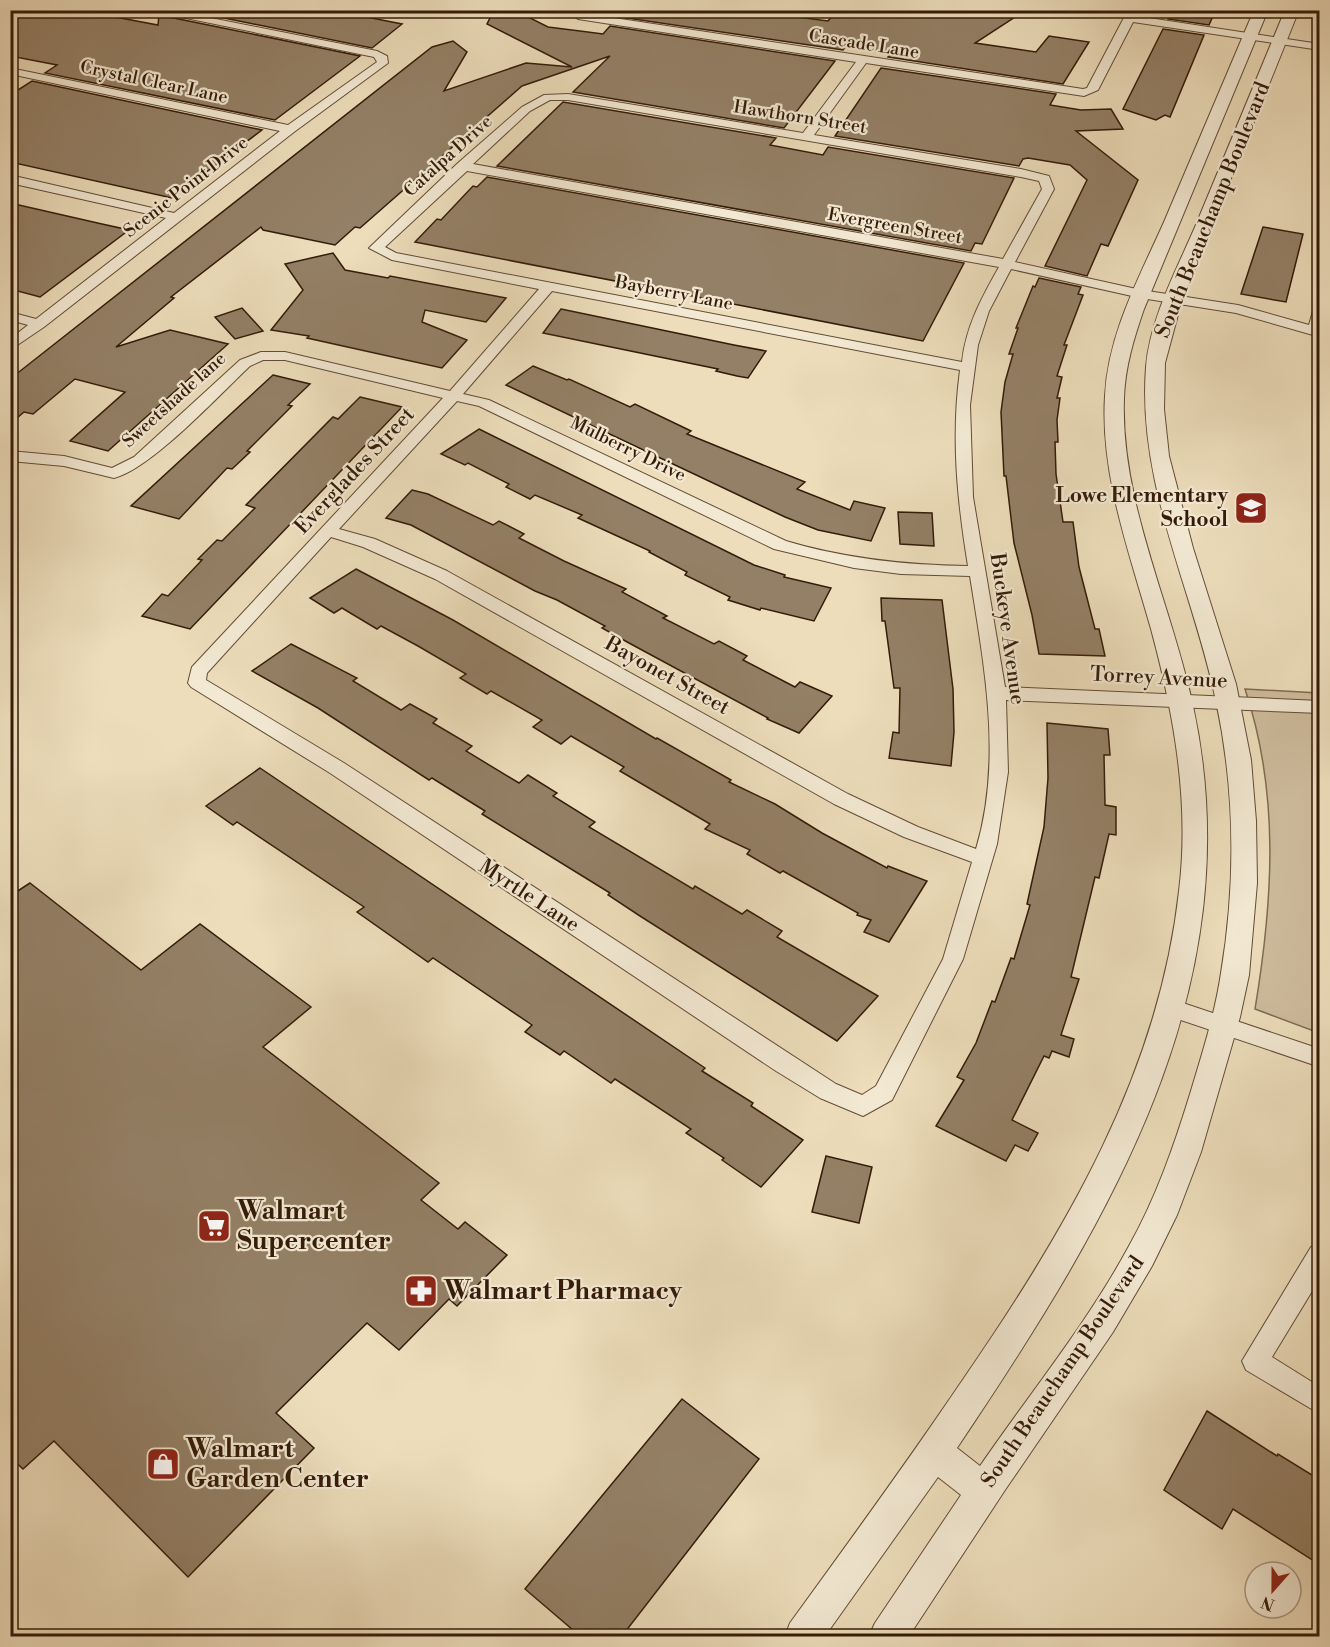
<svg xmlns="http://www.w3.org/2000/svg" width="1330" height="1647" viewBox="0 0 1330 1647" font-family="'Libre Bodoni',serif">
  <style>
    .green { fill: #cebc9d; stroke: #816c53; stroke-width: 1.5 }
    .building { fill: #948066; stroke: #341b09; stroke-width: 1.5 }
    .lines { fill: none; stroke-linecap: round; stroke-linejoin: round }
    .minor-casing { stroke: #624c36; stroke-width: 2 }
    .tertiary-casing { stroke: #624c36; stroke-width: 2 }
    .minor { fill: #f3e9d3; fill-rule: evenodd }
    .tertiary { fill: #f3e9d3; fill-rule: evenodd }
    .labels { text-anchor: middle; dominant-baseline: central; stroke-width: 4.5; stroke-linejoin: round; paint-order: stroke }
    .far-street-label { font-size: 18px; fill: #341b09; stroke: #f3e9d3 }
    .street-label { font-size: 21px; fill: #341b09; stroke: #f3e9d3 }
    .poi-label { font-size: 21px; font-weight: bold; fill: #341b09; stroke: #f3e9d3; text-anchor: end }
    .near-poi-label { font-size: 26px; font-weight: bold; fill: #341b09; stroke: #f3e9d3; text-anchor: start }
  </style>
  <rect width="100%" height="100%" fill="#edddbb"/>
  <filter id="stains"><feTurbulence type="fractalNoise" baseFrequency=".00333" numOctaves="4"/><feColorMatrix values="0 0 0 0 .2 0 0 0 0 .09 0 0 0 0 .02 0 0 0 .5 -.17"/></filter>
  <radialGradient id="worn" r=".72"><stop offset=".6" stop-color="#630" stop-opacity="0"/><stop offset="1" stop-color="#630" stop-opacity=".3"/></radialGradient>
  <path class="green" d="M 1245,689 L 1319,693 L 1319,1033 L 1255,1009 C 1273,901 1280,794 1245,689 Z"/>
  <g class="building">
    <polygon points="10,10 78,10 158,25 159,15 360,56 275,120 45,73 57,65 10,56"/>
    <polygon points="185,10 331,10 402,24 372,48"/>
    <polygon points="494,10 529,10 526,16 548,27 580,31 603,34 610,26 835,61 784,128 573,92 610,56 522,86 360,228 355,227 335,245 263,230 261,227 171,297 174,298 116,347 170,330 228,344 108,451 70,441 125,392 75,379 33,414 24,412 10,424 10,379 432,47 453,41 467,52 444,91 526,63 572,67 487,24"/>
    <polygon points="625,10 742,10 828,21 837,10 1026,10 975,43 1036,52 1049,36 1089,42 1063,84 888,57 892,52 847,45 843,50 620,17"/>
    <polygon points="1172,10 1211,10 1208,15 1213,16 1209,25 1168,19"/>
    <polygon points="1163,29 1204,35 1170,117 1165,115 1156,120 1123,109"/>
    <polygon points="881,68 1056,94 1050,105 1081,110 1111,109 1123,129 1076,131 1138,180 1108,246 1101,244 1087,276 1045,266 1087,180 1070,165 1028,158 1023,159 1019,166 835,136"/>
    <polygon points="32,81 262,130 172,198 10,162 10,95"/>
    <polygon points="563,102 776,138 770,145 823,155 828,147 1014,178 982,244 975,243 971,251 497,166"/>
    <polygon points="487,177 964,263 923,341 415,242 437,219 441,220 473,186 477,187"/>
    <polygon points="10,203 102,224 129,230 40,297 10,289"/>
    <polygon points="1263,227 1303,234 1286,302 1241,294"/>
    <polygon points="333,253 345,270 388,278 390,276 506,298 486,322 425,310 422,322 467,340 442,368 307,338 309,336 271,330 303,290 285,264"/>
    <polygon points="1039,278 1081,287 1078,294 1083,295 1064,345 1067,345 1057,376 1062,377 1057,398 1060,398 1057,420 1058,442 1055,442 1056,474 1063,522 1073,522 1079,567 1095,629 1099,629 1105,656 1039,654 1032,615 1014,543 1006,476 1004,476 1001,412 1005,382 1013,354 1009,354 1018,328 1016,328 1033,286 1035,287"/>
    <polygon points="242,308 263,331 235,339 215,317"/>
    <polygon points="561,309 734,345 766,351 748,378 737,376 716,371 718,369 543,333"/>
    <polygon points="533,366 567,380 569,379 630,407 635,404 691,431 687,434 805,482 797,489 850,510 854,501 885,508 871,541 818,530 785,517 506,385"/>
    <polygon points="273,375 310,384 288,405 292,406 247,451 250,452 232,469 227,468 179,519 131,506"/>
    <polygon points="360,397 402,407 190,629 142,616 162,594 168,596 202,560 198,559 217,540 222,541 255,508 246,505 333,417 338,419"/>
    <polygon points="479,429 754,565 785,575 784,577 831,588 814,621 761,608 760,610 728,600 730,597 685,575 687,572 649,552 650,551 578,518 582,515 535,495 530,499 506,487 509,484 468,463 465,465 441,454"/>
    <polygon points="412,490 428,494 493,525 499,521 524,534 519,538 564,561 626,589 622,592 667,616 663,618 714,644 719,641 747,656 743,660 795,687 800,682 832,696 799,733 767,719 768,718 629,643 602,628 605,626 557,600 535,591 411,525 386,518"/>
    <polygon points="898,512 932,513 934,546 900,544"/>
    <polygon points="356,569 453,620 656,739 657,738 731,780 729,782 775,804 822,833 887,868 888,866 927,881 889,942 864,932 871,920 857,915 858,913 783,871 780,873 747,854 750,850 705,829 710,824 620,771 624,767 571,736 561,744 533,727 542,720 491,691 487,694 460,678 466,674 418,646 381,626 377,629 342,608 334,613 310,598"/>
    <polygon points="881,598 942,600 953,689 954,732 951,766 889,758 893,732 899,733 900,688 894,688 885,621 882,621"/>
    <polygon points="291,644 357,678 353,681 401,710 410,704 437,719 433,723 472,746 466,751 519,783 528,775 557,793 553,796 595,822 589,827 693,889 695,886 742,914 747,910 782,931 777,937 878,996 837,1041 640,916 608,895 610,893 482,814 485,811 432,778 429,780 318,708 252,671"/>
    <polygon points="1047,723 1108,729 1110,755 1104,755 1105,805 1116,807 1116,835 1109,834 1099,878 1095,877 1071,977 1079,979 1061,1035 1074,1039 1069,1057 1052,1051 1049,1058 1044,1056 1012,1120 1038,1133 1028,1151 1015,1145 1006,1161 936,1126 964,1080 957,1077 976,1043 992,1001 995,1002 1011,958 1014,959 1030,905 1027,904 1044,827 1048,778"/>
    <polygon points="260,768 705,1068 702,1071 753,1103 751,1106 803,1140 761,1187 722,1160 724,1158 686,1133 691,1129 615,1079 611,1083 564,1051 560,1055 525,1032 532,1025 433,958 428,962 357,912 364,907 237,822 233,825 206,806"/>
    <polygon points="30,883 141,970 200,924 311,1007 263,1047 439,1183 421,1200 458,1229 465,1222 507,1255 457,1306 449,1299 399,1350 367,1323 276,1413 314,1448 188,1577 54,1441 23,1469 10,1457 10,896"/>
    <polygon points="826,1156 872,1167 859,1223 812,1212"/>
    <polygon points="682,1399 759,1459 622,1636 580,1636 525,1589"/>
    <polygon points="1207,1411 1277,1456 1278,1454 1320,1480 1320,1565 1233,1509 1222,1529 1164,1490"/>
  </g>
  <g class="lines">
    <defs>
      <g id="minor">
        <polygon points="147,10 171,10 377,51 387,56 388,63 294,132 44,327 10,350 10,339 28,325 10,320 10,312 36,319 166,218 10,183 10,175 174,213 280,131 10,74 10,68 288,125 377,62 374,57"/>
        <path d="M 563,10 L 576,10 L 581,13 L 1083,89 L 1087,88 L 1128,10 L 1139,10 L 1136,16 L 1320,44 L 1320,50 L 1133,22 L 1098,90 L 1084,96 L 866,63 L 814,135 L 1021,169 L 1049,176 L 1054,189 L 1015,262 L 1141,290 L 1238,305 L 1309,325 L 1313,311 L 1320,307 L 1320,337 L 1236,313 L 1141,298 L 1011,269 L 989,311 L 978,345 L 970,405 L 973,497 L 1005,687 L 1320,701 L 1320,713 L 1006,700 L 1008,772 L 997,844 L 963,959 L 892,1100 L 863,1116 L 820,1098 L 776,1071 L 330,773 L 191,687 L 188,683 L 192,667 L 443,398 L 285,360 L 263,360 L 250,366 C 220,394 151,469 114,478 L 64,466 L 10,461 L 10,451 L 64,456 L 112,468 L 134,457 L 240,360 L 261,352 L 285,352 L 450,391 L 539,289 L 392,260 L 369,248 L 458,163 L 522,107 L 544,95 L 568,94 L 803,133 L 856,62 L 578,19 ZM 550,100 L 568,100 L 1021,177 L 1039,181 L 1042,189 L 1003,259 L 473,164 L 530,111 ZM 467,171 L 999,267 C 982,297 966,326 962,362 L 396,253 L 385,247 ZM 552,291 L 960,370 C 951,437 957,499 968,566 C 906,565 846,559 786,541 L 489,400 L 463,394 ZM 457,401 L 479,406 L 774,549 L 854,568 L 901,574 L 970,576 C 984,666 1003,759 976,849 L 918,827 L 848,794 L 447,571 L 375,539 L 339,529 ZM 331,537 L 363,547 L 435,579 L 834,804 L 904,837 L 972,862 L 943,959 L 876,1086 L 862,1095 L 836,1084 L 344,763 L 206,680 L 207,673 Z"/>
        <polygon points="1171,999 1320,1049 1320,1067 1163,1014 1160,1008 1163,1002"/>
        <polygon points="1320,1244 1320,1278 1272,1357 1320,1387 1320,1414 1246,1370 1242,1361 1311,1247"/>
      </g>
      <path id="tertiary" d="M 1254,10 L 1268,10 L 1144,309 C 1134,338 1125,367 1124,398 C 1120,502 1172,606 1193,706 C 1254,988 1107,1224 957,1448 L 980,1466 C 1030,1393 1087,1324 1129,1246 C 1156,1198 1174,1146 1190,1094 C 1202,1054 1215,1014 1221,973 C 1236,883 1235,790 1216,701 C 1193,589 1137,485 1146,367 C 1150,319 1176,271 1195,227 C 1225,155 1255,83 1285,10 L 1299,10 L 1182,300 L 1165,363 L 1164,409 L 1169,456 L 1193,548 L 1236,684 L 1251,760 L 1256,821 L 1257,883 L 1249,975 L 1240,1017 L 1201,1152 L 1177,1215 L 1152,1266 L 1113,1332 L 1005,1490 L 909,1636 L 869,1636 L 875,1623 L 961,1495 L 938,1477 L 825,1636 L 785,1636 L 790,1623 C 849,1542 908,1461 964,1378 C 1066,1230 1159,1073 1179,891 C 1190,803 1174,714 1151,629 C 1130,554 1100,475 1105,396 C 1108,334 1139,278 1164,222 C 1194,151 1224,81 1254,10 Z"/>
    </defs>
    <use href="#minor" class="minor-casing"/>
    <use href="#tertiary" class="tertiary-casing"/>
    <use href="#minor" class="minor"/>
    <use href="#tertiary" class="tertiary"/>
  </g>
  <defs>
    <symbol id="school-square" viewBox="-11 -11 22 22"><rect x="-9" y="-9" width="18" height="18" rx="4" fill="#8f2418" stroke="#f3e9d3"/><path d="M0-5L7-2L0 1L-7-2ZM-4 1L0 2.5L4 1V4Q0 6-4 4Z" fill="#fff"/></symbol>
    <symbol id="supermarket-square" viewBox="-11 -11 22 22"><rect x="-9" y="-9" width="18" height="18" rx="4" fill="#8f2418" stroke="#f3e9d3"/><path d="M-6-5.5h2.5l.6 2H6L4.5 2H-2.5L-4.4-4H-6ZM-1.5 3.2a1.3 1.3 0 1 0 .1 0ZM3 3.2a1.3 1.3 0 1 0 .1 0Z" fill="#fff"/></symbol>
    <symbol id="pharmacy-square" viewBox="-11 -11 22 22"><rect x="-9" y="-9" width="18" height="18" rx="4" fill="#8f2418" stroke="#f3e9d3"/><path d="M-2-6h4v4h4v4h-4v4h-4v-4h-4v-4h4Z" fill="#fff"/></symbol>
    <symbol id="shop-square" viewBox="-11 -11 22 22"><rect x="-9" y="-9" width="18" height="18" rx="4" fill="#8f2418" stroke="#f3e9d3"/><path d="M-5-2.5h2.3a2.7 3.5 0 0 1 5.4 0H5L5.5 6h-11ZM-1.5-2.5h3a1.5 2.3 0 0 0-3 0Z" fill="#fff"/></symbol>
  </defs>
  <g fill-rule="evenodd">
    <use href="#school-square" x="1232" y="489" width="38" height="38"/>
    <use href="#supermarket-square" x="195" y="1207" width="38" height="38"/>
    <use href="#pharmacy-square" x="402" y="1272" width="38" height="38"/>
    <use href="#shop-square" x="144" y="1445" width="38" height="38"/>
  </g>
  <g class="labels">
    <g class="far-street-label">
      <text transform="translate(864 44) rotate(9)">Cascade Lane</text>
      <text transform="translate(154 82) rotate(12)">Crystal Clear Lane</text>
      <text transform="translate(800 117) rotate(9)">Hawthorn Street</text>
      <text transform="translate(448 156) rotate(-42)">Catalpa Drive</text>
      <text transform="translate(186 187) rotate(-38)">Scenic Point Drive</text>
      <text transform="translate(895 226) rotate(10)">Evergreen Street</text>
      <text transform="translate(674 293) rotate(11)">Bayberry Lane</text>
      <text transform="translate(174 400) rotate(-42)">Sweetshade lane</text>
      <text transform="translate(628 449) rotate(26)">Mulberry Drive</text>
    </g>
    <g class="street-label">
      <text transform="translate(1213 210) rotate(-68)">South Beauchamp Boulevard</text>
      <text transform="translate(355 471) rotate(-47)">Everglades Street</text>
      <text transform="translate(1007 629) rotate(82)">Buckeye Avenue</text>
      <text transform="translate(667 676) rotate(29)">Bayonet Street</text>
      <text transform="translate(1159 678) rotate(3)">Torrey Avenue</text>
      <text transform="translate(529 896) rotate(33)">Myrtle Lane</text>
      <text transform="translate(1063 1372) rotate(-56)">South Beauchamp Boulevard</text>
    </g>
    <g class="poi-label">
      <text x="1228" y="496">Lowe Elementary<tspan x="1228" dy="24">School</tspan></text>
    </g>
    <g class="near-poi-label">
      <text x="237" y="1211">Walmart<tspan x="237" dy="30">Supercenter</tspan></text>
      <text x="444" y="1291">Walmart Pharmacy</text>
      <text x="186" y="1449">Walmart<tspan x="186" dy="30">Garden Center</tspan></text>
    </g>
  </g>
  <rect width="1330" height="1647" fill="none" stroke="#edddbb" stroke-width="36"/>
  <rect x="12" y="12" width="1306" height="1623" fill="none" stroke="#341b09" stroke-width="3"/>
  <rect x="18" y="18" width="1294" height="1611" fill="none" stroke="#341b09" stroke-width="1.5"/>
  <g transform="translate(1273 1590) rotate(201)"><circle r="28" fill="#f3e9d3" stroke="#a79782" stroke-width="1.5"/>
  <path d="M0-4.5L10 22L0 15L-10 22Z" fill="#8f2418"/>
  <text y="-9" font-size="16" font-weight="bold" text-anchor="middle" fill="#341b09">N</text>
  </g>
  <rect width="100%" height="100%" filter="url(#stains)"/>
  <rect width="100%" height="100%" fill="url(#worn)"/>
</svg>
